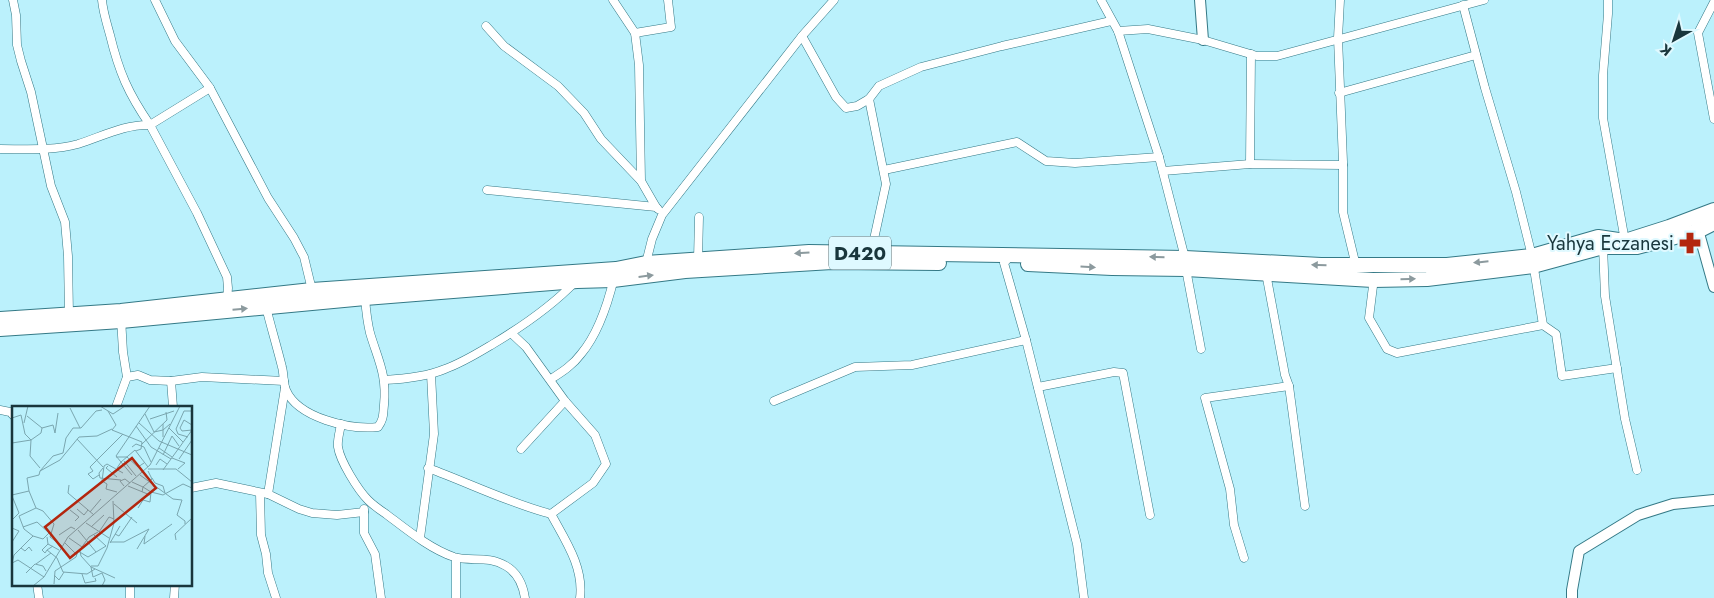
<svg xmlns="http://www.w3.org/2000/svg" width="1714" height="598" viewBox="0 0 1714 598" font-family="Jost,sans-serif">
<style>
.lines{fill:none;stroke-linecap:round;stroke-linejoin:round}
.minor-casing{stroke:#347986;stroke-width:9}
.tertiary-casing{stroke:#347986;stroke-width:12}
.trunk-casing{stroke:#347986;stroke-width:16}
.minor{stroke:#fff;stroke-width:8}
.tertiary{stroke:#fff;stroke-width:10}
.trunk{stroke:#fff;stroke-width:14}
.oneway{fill:#8c9a9e}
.labels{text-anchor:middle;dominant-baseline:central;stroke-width:4;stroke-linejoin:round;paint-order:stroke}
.shield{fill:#dff9ff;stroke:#547076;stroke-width:1}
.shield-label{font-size:19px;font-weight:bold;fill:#19363c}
.poi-label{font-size:20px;fill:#19363c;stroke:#dff9ff;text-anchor:end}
.inset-road{fill:none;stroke:#7aa6af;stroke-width:1}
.view{fill:#b3260e;fill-opacity:0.15;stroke:#b3260e;stroke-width:2.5}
.inset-edge{fill:none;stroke:#19363c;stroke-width:2.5}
</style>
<rect width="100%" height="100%" fill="#bbf1fc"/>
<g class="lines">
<g class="minor-casing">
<g id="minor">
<polyline points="13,0 16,15 17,45 21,61 31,92 51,186 65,222 68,256 69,315"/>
<path d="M102,0C103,12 107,24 110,35C119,72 128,93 150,125"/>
<polyline points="155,0 175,41 210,88 268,198 294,238 304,257 312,290"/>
<polyline points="613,0 635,33 639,65 641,181 656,207"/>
<polyline points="1101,0 1118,31 1159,157 1185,258"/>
<polyline points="1340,0 1338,38 1343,162 1343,212 1356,266"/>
<polyline points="1608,0 1608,14 1603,75 1603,118 1625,241"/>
<polyline points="1714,2 1698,33 1714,119"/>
<polyline points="1463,5 1485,88 1516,192 1532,256 1543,325 1556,334 1562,376 1617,368"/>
<polyline points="486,26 504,46 558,86 584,113 601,139 641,181"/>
<polyline points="1118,31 1148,29 1203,40 1257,56 1277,56 1484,0"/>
<polyline points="635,33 671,27 668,0"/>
<polyline points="802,36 836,97 846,108 857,106 869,99 879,86 921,67 1002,46 1111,21"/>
<polyline points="210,88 150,125 197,213 227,277 228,288 227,300"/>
<polyline points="1339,93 1476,55"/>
<polyline points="869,99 886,184 871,253"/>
<path d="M0,149C26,149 53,151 78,144C101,137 125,124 150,125"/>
<polyline points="1250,164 1251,54"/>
<polyline points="884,170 1017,142 1046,161 1075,163 1159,157"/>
<polyline points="1163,171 1250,164 1343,165"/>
<polyline points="487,190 656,207 658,209"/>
<polyline points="1603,246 1605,296 1625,419 1637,470"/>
<polyline points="1011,255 1004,263 1026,340 1077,544 1084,598"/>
<polyline points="698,260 699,217"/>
<polyline points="646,263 652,239 662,215 802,36 834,0"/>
<polyline points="1186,269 1201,349"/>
<polyline points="1266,273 1285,375 1289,386 1305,506"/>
<polyline points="1374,278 1369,318 1387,349 1397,353 1543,325"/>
<path d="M266,307C271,327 277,347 282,367C284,374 283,383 286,390C298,418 350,430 378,427C384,419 383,414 384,405C387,374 378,360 370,333C367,321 366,310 365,298"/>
<polyline points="511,333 526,347 565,401 595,435 606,464 593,483 551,514"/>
<polyline points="127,377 138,375 150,380 171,381 202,377 284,381"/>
<path d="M551,379C562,372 573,365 581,354C597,335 608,303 614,278"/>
<path d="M384,380C405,379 426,377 445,369C462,363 478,353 493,344C523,326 552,306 576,281"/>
<polyline points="171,381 173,407"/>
<polyline points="1038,387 1114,372 1123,373 1150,515"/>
<polyline points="774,401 855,367 912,365 1026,340"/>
<polyline points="116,407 127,377 123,352 121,318"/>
<polyline points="0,410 10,412 14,416"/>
<path d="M341,424C340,431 337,440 338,447C340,461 358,490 368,500C373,505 380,510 386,514C406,529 430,549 454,557C471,562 488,555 506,566C518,573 523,585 525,598"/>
<polyline points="521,449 565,401"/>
<path d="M428,468C469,483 509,503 551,514C565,540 584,567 580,598"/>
<polyline points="191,488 216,483 268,494 299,509 312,513 337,515 364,512"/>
<polyline points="260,493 261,535 266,554 268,573 276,598"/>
<polyline points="268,494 285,388"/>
<polyline points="364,509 364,533 375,554 381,598"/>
<polyline points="420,538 434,434 431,374"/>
<polyline points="456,558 456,598"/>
<polyline points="1244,558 1234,525 1230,489 1205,398 1289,386"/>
<polyline points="37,584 39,598"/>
<polyline points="130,584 130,598"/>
<polyline points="174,598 175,584"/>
</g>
</g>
<g class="tertiary-casing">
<g id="tertiary">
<polyline points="1200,0 1203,40"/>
<polyline points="1697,226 1714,287"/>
<polyline points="1572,598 1572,590 1579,551 1638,515 1673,504 1714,500"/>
</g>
</g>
<g class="trunk-casing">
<g id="trunk">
<polyline points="1028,264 1112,268 1186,269 1373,280 1427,279 1533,266 1603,247 1637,247 1698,231 1714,223"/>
<polyline points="0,319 121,311 312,290 616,269 646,263 809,252 1185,258 1321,265 1447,265 1532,256 1598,237 1625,241 1669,227 1714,210"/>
<polyline points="0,329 121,321 365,298 577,281 613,280 685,271 832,262 939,263"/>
</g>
</g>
<use href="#minor" class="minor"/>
<use href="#tertiary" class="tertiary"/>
<use href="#trunk" class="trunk"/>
</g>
<defs><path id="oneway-solid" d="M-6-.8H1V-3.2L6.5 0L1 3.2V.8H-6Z" transform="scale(1.25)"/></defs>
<g class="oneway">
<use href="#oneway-solid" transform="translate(802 253) rotate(176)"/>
<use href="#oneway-solid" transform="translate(1157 257) rotate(-179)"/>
<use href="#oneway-solid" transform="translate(1481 262) rotate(174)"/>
<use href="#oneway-solid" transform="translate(1319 265) rotate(-178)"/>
<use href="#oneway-solid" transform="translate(1088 267) rotate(3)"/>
<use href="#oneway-solid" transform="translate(646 276) rotate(-7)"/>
<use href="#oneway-solid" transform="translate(1408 279) rotate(-1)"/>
<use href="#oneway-solid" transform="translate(240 309) rotate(-5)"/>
</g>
<defs>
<g id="pharmacy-bare" transform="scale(1.725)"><path d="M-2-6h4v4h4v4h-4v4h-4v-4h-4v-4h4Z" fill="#b3260e" stroke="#dff9ff" stroke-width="2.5" paint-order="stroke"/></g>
</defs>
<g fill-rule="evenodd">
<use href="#pharmacy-bare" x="1690" y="243"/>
</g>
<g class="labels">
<rect class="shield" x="829" y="236.5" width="62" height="33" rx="4"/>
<g class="shield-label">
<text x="860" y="253">D420</text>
</g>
<g class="poi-label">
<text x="1674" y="243">Yahya Eczanesi</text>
</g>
</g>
<g transform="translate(12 406)">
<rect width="180" height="180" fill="#bbf1fc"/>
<path class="inset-road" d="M88,0L101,8L113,0M58,2L68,22M96,5L104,19L100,24L130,36L129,43L124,45M133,8L142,26L151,24V18M15,10L30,22M0,12L9,9L13,28L19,34L18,50L28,62M138,13L162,5M12,17L16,0M127,17L147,35L180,49M124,20L139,41L159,53M157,22L171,36M180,24L170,25L168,22L172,14L180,19M151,31V24L158,18M176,31L166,28L164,23L172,5H180M65,33L91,61M0,37L19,34L29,27L30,22L41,19L43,27L46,7M130,38L155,14L154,6M120,41L124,38L132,41L139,56M147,42L160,51M151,49L160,30L167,40M104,51H115L126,61L132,57M160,52L173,57L166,63M167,53L180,34M112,55L124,70M144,59L148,53L155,58M96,60L94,62L105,71M136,61L123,44L109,56L104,50L138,0M91,62L87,67L88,72L109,74M105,62L109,56L120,69M136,63H164L180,76M151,64L180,24M28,65L41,50L51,47L54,32L61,22H69L84,5L90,4M136,65L140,73L131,81L139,86L151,89L171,78L180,82M87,69L81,73L76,68L81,65L78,61L111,28M128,69L161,93L170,94L165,109L173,115V118M140,72L143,77L151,80L153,87M120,76L131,81L130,86M57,79L56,87L82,109M112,80L108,75L113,73L118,77M116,80L138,89M17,85L15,72L27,69L28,65L48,54L67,31L85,30L100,23M105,86L94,83L95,78L90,75L92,60L95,58L111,67M0,89L17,85L24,102L31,105L42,118L38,131L50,140M0,90L7,107L0,114M102,98L125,117M126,102L131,94L138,96L139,86M65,103L72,109L76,104M58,104L67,111L63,115M78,106L89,93M74,117L97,132M11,121L25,116L37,127L31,133L21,130L2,149L0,157L6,154L32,171M79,121L92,109M0,122L7,125L0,136M66,124L84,146M87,126L97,111L102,113M103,128L107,130L120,111M47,129L59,121L63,123M82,129L94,140M21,130L12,123L7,110L24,102M133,130L132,138L160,118M35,131L36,138L47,144M57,132L70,141M164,134L163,128L180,112M98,136H112L137,123M53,137L65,149M98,137L108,120M41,140L35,144L45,152L51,166L75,168L83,163M9,142L13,145L17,141L20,145M125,143L137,123M35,144L33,147L30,144L36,138M67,145L77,131L86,126M68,145L69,150L79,161M24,158L39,147M79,160H86L95,142L102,117L101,95M14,167L23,158L31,160L34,165M70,168L73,177L84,175L83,172M42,169L47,174L52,166M42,178L43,165L64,151L66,145L76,151L94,140M21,180L32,171L56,131L138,59L168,0M90,180L93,174L90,167L81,171L79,161L103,172"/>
<path class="view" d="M120,52L144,82L58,152L33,121Z"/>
<rect width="180" height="180" class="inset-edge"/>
</g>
<g transform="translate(1674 40) rotate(219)" stroke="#dff9ff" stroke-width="4" paint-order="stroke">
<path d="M0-4L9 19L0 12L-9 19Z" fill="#19363c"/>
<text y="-8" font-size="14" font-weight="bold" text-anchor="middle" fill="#19363c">K</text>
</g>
</svg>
